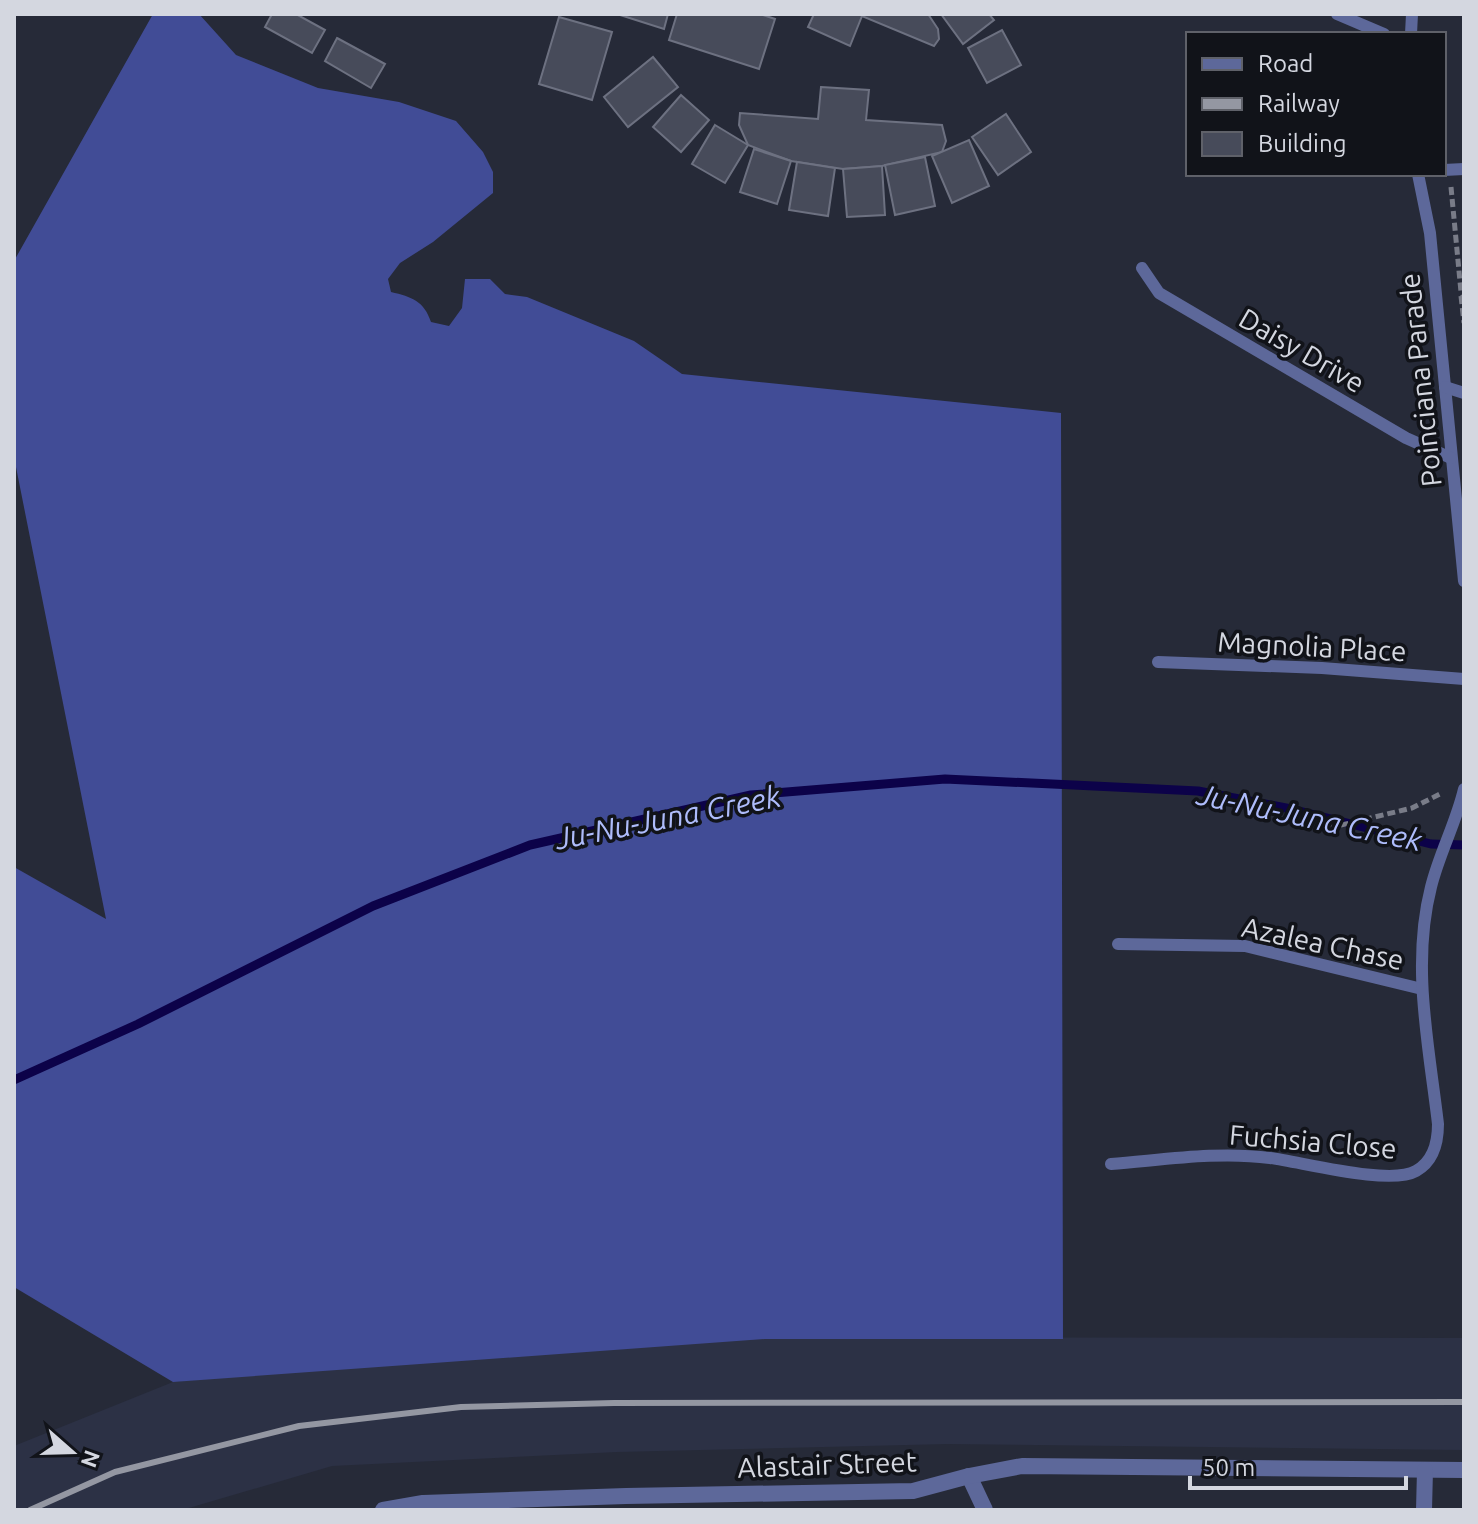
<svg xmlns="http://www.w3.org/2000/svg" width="1478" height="1524" viewBox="0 0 1478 1524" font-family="Ubuntu,sans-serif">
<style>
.built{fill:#2c3145}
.forest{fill:#414c96}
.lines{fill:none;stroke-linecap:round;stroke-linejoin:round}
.stream{stroke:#0c0249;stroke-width:9}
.building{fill:#474b5a;stroke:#6d7181;stroke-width:2}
.path{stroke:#797c88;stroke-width:5;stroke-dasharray:8 4;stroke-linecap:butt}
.lane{stroke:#5d689a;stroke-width:12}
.street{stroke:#5d689a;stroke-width:16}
.rail{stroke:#9497a2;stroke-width:6}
.labels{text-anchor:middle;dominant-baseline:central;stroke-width:7;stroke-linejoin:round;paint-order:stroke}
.street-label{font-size:28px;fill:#d4d7e0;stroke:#111319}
.water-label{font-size:30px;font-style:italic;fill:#aebcfb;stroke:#111319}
</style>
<rect width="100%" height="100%" fill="#262a38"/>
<polygon class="built" points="656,1337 1464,1338 1464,1450 947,1444 617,1452 332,1466 182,1510 14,1510 14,1446 173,1382"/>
<path class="forest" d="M153,14H199L236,55L318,88L399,102L456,121L483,152L493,172V193L433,242L400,263L388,279L391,292C412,297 424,301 431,322L449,326L462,308L465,279H490L505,294L527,297L634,341L682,374L1061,413L1063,1339H765L173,1382L14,1287V867L106,919L14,457V261Z"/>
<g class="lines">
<polyline class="stream" points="14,1080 138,1024 373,906 530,845 751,795 945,779 1198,791 1291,809 1431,844 1464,845"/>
</g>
<g class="building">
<polygon points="272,14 296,14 325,30 312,53 265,27"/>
<polygon points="617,14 668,14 664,29"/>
<polygon points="677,14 760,14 775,19 759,69 669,40"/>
<polygon points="814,14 928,14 938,29 939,39 934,46 862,16 850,46 808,27"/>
<polygon points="941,14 989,14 994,20 963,44"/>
<polygon points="559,17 612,32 592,100 539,84"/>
<polygon points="1002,30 1021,65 987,83 968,48"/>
<polygon points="337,38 385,64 371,88 325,61"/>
<polygon points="653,57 678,87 628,127 604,97"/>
<polygon points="821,87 869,90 866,120 942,125 946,141 942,152 882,166 843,169 791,161 748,145 739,125 740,113 818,119"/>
<polygon points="681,95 709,120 681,152 653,127"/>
<polygon points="1006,114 1031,152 998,175 972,137"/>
<polygon points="715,125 748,145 725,183 692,164"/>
<polygon points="969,140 989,186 952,203 932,156"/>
<polygon points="754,149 791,161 777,204 740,192"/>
<polygon points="925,157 935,206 895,215 885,165"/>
<polygon points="797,162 835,168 828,216 789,210"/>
<polygon points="882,166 885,215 847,217 843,169"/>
</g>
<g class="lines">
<g class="path">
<polyline points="1451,187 1461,292 1464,297"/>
<polyline points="1461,296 1464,323"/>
<polyline points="1329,828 1412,808 1442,793"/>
</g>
<g class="lane">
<polyline points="1337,14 1384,34"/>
<polyline points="1411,34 1412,14"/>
<polyline points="1444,170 1464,169"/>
<polyline points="1418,174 1430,233 1464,581"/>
<polyline points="1142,268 1159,293 1406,438 1451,458"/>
<polyline points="1445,387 1464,393"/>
<polyline points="1158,662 1322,668 1464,679"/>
<polyline points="1118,944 1245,946 1422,989"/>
<path d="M1111,1164C1163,1160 1218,1151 1270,1158C1302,1162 1390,1186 1416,1171C1434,1161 1438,1142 1438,1124C1429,1046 1411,965 1431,887C1439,854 1456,823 1464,789"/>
</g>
<g class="street">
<polyline points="969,1476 985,1510"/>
<polyline points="383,1510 423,1503 626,1496 913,1491 969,1476 1022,1466 1464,1470"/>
<polyline points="1424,1510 1425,1470"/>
</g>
<polyline class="rail" points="30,1510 115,1472 299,1426 461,1407 614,1403 1464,1402"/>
</g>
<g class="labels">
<g class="street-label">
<text transform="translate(1302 350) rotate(30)">Daisy Drive</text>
<text transform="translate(1420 380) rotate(-96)">Poinciana Parade</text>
<text transform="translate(1312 646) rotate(3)">Magnolia Place</text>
<text transform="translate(1323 943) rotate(12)">Azalea Chase</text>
<text transform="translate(1313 1141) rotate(5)">Fuchsia Close</text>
<text transform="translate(827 1464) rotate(-2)">Alastair Street</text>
</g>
<g class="water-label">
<text transform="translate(668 817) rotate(-11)">Ju-Nu-Juna Creek</text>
<text transform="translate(1310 817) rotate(12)">Ju-Nu-Juna Creek</text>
</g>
</g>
<rect width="1478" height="1524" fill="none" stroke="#d4d7e0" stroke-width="32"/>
<rect x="1186" y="32" width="260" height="144" fill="#111319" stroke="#5f6169" stroke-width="2"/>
<rect x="1202" y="58" width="40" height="12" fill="#5d689a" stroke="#5f6169" stroke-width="2"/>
<text x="1258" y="72" font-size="24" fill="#d4d7e0">Road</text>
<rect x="1202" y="98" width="40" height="12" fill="#9497a2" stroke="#5f6169" stroke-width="2"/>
<text x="1258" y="112" font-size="24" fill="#d4d7e0">Railway</text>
<rect x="1202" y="132" width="40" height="24" fill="#474b5a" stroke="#5f6169" stroke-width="2"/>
<text x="1258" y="152" font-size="24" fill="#d4d7e0">Building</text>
<g transform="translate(72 1452) rotate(110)" stroke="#111319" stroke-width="6" paint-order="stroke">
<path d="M0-6L14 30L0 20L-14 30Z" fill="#d4d7e0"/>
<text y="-12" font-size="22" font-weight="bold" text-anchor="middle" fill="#d4d7e0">N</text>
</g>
<path d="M1190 1476v12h216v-12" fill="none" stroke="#d4d7e0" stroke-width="4"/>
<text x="1202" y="1476" font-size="24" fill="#d4d7e0" stroke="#111319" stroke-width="6" paint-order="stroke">50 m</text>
</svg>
